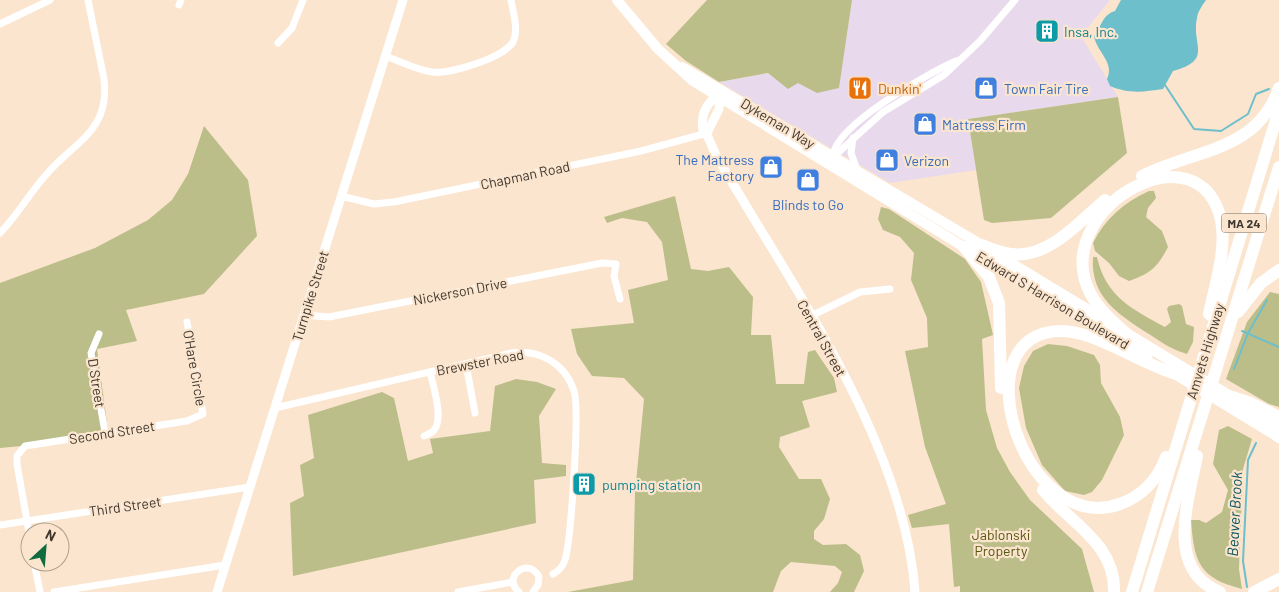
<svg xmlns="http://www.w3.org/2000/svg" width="1279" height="592" viewBox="0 0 1279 592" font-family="Barlow,sans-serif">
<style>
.commercial{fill:#e8daec}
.green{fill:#bbbe89}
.water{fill:#6dbfcb}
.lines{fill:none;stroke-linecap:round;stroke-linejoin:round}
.stream{stroke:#6dbfcb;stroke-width:2}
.minor{stroke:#fff;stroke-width:7}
.tertiary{stroke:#fff;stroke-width:9}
.secondary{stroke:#fff;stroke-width:10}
.primary{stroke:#fff;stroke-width:11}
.motorway{stroke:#fff;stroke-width:12}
.labels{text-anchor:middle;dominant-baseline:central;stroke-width:4.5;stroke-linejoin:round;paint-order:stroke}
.shield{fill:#fbe5ce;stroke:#786c5f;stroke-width:1}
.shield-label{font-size:12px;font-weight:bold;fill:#40382f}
.culture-label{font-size:14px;fill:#0d838f;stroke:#fbe5ce;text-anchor:start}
.food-label{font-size:14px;fill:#c56008;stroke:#fbe5ce;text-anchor:start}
.shop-label{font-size:14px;fill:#366cbe;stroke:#fbe5ce;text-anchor:start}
.street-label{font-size:14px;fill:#40382f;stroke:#fbe5ce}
.park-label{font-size:14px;fill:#56570e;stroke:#fbe5ce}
.water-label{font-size:15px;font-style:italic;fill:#09545d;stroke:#fbe5ce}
</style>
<rect width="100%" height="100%" fill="#fbe5ce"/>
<polygon class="commercial" points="852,0 1110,0 1081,36 1118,97 968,119 976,170 890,183 719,82 843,60"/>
<g class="green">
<polygon points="707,0 852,0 839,88 817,93 798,83 788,89 768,73 719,82 686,61 666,44"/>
<polygon points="1118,97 1127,153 1051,218 992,223 984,220 968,119"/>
<polygon points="204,126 248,180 257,236 204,294 126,310 137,341 97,349 109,438 0,448 0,283 95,248 148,220 172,200 188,174"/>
<path d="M1149,191H1154L1156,198L1148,208L1146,217L1162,231L1168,247C1157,268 1151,273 1129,281L1119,276L1109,263L1095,251L1093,243C1105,219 1124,202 1149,191Z"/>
<polygon points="675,196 691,269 708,271 729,267 753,297 751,335 771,335 776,384 804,384 808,352 815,350 834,378 837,392 802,401 810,427 780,437 779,447 799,479 821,479 830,499 824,519 814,531 814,539 823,545 846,544 860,555 864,571 854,592 830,592 838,583 842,572 835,566 791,562 781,571 773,592 568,592 633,580 635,493 644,399 624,378 592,376 577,354 571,329 634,323 628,290 668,280 662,242 647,222 622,218 607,223 604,217"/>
<polygon points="881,207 889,209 965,259 981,282 993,335 982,339 986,410 997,448 1010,472 1030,500 1082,549 1094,592 960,592 960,586 954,587 949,524 912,528 908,515 946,504 925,447 905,351 928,347 927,318 911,280 914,253 900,237 883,230 878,219"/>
<path d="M1093,257H1097C1106,297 1132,309 1165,327L1171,322L1167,309L1169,306L1179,304L1182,306L1186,324L1194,327L1193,342L1187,354C1173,350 1162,343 1149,334C1119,315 1090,297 1093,257Z"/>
<polygon points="1270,292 1279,294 1279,407 1269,404 1226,379 1247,322"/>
<polygon points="1048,344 1067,346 1094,355 1100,365 1101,383 1120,417 1124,435 1102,480 1092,492 1084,495 1065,491 1042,465 1026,428 1019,388 1024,366 1033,351"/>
<polygon points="516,379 537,382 556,389 539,416 542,463 566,465 566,476 534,480 536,523 293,576 290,503 304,496 300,465 314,458 308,415 382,392 394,398 408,461 433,453 430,439 490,431 495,386"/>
<path d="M1228,426L1252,439L1243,469L1239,569L1242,589C1199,578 1194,562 1191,520H1199L1206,523L1222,512L1228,490L1213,464L1219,430Z"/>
</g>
<path class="water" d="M1121,0H1206C1202,6 1198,11 1197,18C1191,45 1214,60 1173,71L1163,89C1143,92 1129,94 1110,86L1107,79C1115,62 1097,53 1094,36C1102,26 1102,15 1115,11Z"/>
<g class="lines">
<g class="stream">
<polyline points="1165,85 1194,129 1221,131 1248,114 1256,94 1269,89"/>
<polyline points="1242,331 1279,347"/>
<polyline points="1234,369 1248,333 1267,300"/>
<polyline points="1247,587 1243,561 1248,460 1256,443"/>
</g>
<g class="minor">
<polyline points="179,5 181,0"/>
<polyline points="0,24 50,0"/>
<polyline points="278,43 292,28 303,0"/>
<path d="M385,56C400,61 416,70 432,72C449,75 505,57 513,42C519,30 513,12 511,0"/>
<polyline points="853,138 851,153 857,170"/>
<path d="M833,156C835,125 929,73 956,61"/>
<polyline points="830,160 883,112 944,75 980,41 1015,0"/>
<polyline points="341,196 374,204 394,202 641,151 707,133"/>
<path d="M0,233C17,216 29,194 45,176C74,141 110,133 104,79L88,0"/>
<polyline points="304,315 329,317 602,263 616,264 614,276 620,299"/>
<polyline points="811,316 860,292 890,289"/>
<polyline points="99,334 91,353 105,432"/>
<polyline points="466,364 475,413"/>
<path d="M275,408L511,353C539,349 565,363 574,391C580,410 571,539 565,560C563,566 559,571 553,574"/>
<path d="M424,436C427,435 432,433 434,430C444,419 433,385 430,372"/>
<polyline points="0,525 250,487"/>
<polyline points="30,538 17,464 17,456 25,446 187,421 203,414 187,322"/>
<polyline points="34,562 40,592"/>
<polyline points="54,592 225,565"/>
<polyline points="458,592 513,582"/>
<path d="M519,592C501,577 529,556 539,577L538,585L533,592"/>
</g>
<g class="tertiary">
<path d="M719,99L711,101C704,109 701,119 703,130C709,136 711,145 715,153C725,172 737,190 748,209C815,319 906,461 915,592"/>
<polyline points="707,133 719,109 721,95"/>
<polyline points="217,592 403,0"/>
</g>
<g class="secondary">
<polyline points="617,0 658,49 693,81 964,247"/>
<polyline points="682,67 982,245"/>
</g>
<g class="primary">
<polyline points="966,247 1147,357"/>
<polyline points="992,252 1279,426"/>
<polyline points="1169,370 1279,437"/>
</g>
<g class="motorway">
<path d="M1142,176C1195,149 1257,152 1279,88"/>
<path d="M982,245C991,249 1001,253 1011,254C1048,259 1079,222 1105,200"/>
<polyline points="964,247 989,277 999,303 1001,388"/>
<polyline points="1238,312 1261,283 1279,270"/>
<path d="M1128,335C1112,321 1095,307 1087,286C1056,206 1199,125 1221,220C1227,249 1215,285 1209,314"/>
<polyline points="1229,396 1251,403 1279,417"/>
<polyline points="1278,436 1279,437"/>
<path d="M1197,456C1189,499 1164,570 1220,592"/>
<path d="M1166,457C1158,479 1142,496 1120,504C1024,538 958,333 1060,331C1095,330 1141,364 1176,374"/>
<path d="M1043,490C1070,523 1116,544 1114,592"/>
<polyline points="1132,592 1279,110"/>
<polyline points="1147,592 1279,167"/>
<polyline points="1254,592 1279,579"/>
</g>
</g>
<defs>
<g id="building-square" transform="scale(1.25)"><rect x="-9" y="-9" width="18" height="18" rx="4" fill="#0f9aa8" stroke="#fbe5ce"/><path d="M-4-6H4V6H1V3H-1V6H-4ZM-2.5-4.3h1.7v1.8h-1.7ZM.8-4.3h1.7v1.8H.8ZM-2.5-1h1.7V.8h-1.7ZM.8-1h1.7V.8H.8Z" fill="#fff"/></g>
<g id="restaurant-square" transform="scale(1.25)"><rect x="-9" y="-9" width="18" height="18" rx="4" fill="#e8710a" stroke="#fbe5ce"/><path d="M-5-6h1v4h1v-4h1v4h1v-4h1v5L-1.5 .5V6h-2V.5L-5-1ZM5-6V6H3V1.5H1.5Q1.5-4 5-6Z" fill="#fff"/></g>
<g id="shop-square" transform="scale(1.25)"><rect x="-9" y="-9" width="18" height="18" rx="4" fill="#3f7fe0" stroke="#fbe5ce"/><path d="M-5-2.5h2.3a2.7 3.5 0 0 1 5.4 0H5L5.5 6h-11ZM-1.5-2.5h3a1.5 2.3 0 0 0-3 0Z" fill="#fff"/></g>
</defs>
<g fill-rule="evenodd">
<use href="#building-square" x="1047" y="31"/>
<use href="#restaurant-square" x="860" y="88"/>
<use href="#shop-square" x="986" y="88"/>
<use href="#shop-square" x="925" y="124"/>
<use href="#shop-square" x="887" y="160"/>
<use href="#shop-square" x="771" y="167"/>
<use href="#shop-square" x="808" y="180"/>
<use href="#building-square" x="584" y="484"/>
</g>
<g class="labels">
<rect class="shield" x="1221.5" y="213.5" width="45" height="19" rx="4"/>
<g class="shield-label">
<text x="1244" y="223">MA 24</text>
</g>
<g class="culture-label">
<text x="1064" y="31">Insa, Inc.</text>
<text x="602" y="484">pumping station</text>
</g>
<g class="food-label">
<text x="878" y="88">Dunkin'</text>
</g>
<g class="shop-label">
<text x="1004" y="88">Town Fair Tire</text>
<text x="942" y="124">Mattress Firm</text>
<text x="754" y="159" text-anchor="end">The Mattress<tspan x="754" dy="16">Factory</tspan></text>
<text x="904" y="160">Verizon</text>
<text x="808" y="204" text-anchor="middle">Blinds to Go</text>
</g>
<g class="street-label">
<text transform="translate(778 123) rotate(31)">Dykeman Way</text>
<text transform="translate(525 175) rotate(-12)">Chapman Road</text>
<text transform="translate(460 291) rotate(-11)">Nickerson Drive</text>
<text transform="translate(310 296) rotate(-73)">Turnpike Street</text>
<text transform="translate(1053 300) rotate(31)">Edward S Harrison Boulevard</text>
<text transform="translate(822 338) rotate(61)">Central Street</text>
<text transform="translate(1205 351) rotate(-73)">Amvets Highway</text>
<text transform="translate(480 362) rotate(-11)">Brewster Road</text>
<text transform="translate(195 368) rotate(80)">O'Hare Circle</text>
<text transform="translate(97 383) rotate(81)">D Street</text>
<text transform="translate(112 432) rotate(-9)">Second Street</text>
<text transform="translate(125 506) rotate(-8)">Third Street</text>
</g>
<g class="park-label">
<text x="1001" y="534">Jablonski<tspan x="1001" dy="16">Property</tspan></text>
</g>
<g class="water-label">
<text transform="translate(1234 514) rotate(-87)">Beaver Brook</text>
</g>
</g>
<g transform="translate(45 547) rotate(26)"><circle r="24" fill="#fbe5ce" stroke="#b0a08e"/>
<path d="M0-4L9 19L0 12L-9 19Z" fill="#106b3e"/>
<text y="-8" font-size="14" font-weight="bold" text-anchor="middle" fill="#40382f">N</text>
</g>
</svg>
